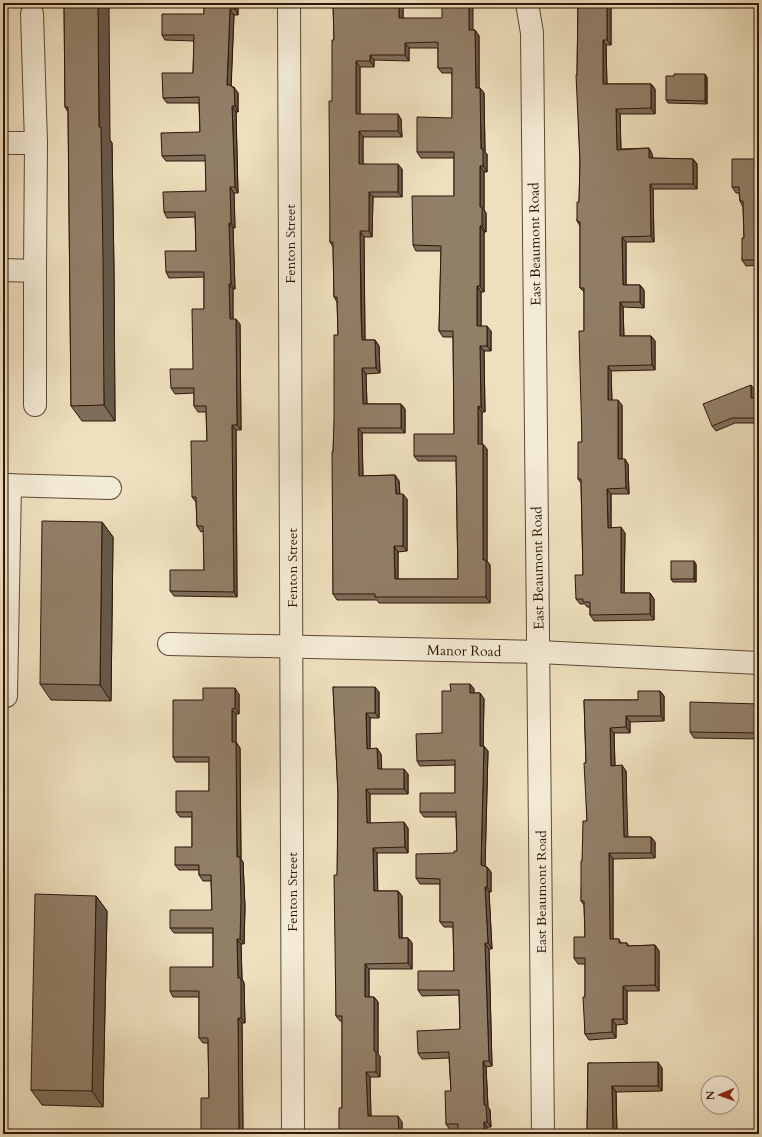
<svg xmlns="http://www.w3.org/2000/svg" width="762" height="1137" viewBox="0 0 762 1137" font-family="Cardo,serif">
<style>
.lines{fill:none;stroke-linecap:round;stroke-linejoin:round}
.minor-casing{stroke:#5e4837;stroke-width:24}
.minor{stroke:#f4ebd5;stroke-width:22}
.wall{fill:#7e6d59;stroke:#2e150a;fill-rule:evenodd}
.shaded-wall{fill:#665949;stroke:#2e150a}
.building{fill:#927f68;stroke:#2e150a;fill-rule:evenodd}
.labels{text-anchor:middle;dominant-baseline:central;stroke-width:3;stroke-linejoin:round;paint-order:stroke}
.street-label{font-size:14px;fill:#2e150a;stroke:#f4ebd5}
</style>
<rect width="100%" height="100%" fill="#eee0be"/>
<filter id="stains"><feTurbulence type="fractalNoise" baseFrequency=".005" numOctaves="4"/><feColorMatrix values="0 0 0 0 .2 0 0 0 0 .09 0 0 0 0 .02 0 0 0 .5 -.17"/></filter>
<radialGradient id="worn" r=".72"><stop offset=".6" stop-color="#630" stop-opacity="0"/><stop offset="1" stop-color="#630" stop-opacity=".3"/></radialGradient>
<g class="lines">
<g class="minor-casing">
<g id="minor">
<polyline points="289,3 293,1134"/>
<polyline points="527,3 532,33 543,1134"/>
<polyline points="3,143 36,143"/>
<polyline points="3,270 35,271 36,143 32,14"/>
<polyline points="35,271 35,405"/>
<polyline points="3,485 110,488"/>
<polyline points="169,644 539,652 759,663"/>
<polyline points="6,696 10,485"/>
</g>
</g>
<use href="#minor" class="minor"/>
</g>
<g class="wall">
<polygon points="64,3 110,140 112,143 114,272 115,421 82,421 71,406 68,112 65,107"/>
<polygon points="204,3 238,3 238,15 234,15 231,85 238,93 238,112 236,112 238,193 234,193 235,228 233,228 235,289 233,289 233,319 240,324 241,430 236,430 237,597 174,596 170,591 204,570 204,531 201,532 197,526 196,502 192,497 207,441 206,412 198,412 194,406 194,393 175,394 171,388 193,369 204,309 204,277 169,278 166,272 196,251 195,217 167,218 164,212 206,191 206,161 166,161 162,156 200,132 199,103 167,103 163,98 193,73 194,41 165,40 162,35 204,14"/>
<path d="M333,3H403V18L475,30L479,36V88H480L484,93L485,152L487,154V172H484V210L486,213V232H484V292H481V326L491,331V351H484L485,412H482V444L487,449V561L490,565V603H379L377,600H337L333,594V452L338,335L337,302L334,297L333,247L330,242L334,40ZM409,48H438V68L442,73H452V118L417,152L421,158H454V196L413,245L416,251H441L439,331L443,337H453L454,434L414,456L418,461H456L458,579H398V552L407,551V499L400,494L399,481L395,475L363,476L362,433H405V409L401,404H367L366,374L380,373L379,346L375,340H365L364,237H372L373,197H402V169L363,164V137H402L401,119L360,114V67H374V60L409,61Z"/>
<polygon points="578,3 611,3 611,45 606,45 607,84 651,84 655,89 655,114 620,114 621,149 649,148 652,154 653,158 693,159 697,164 697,189 653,189 654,242 626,242 626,285 640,285 644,290 644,308 623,307 624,336 651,336 655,341 655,370 611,371 612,400 622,405 622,459 628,464 629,494 611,494 611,528 625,533 624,593 650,593 654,599 654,620 594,621 590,615 590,607 587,607 585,604 580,604 576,599 583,575 581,483 578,479 582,442 584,331 584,292 580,288 580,226 577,221 579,202 580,162 577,75"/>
<polygon points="707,77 707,104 668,103 666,100"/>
<polygon points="759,159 759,265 746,266 742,260 744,238 743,207 740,201 739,193 736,193 732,187"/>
<polygon points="755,390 754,398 759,398 759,428 758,427 758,423 735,423 716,431 712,426"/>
<polygon points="102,522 113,537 111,701 51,700 40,684"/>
<polygon points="696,564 696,582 673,582 671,579"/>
<polygon points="470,684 474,689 474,693 480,693 484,699 483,746 488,751 485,866 487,867 491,872 491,892 489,892 492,949 489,949 492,1066 486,1067 488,1107 490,1110 491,1127 450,1130 446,1124 451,1091 449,1058 422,1059 418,1053 460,1029 459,995 422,996 418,990 454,971 453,927 444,927 440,922 440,884 420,884 416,878 454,853 457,851 456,817 424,817 420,812 455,793 455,765 420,766 417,761 442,733 451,691"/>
<polygon points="333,687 379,692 379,718 370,718 370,749 381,754 381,769 408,774 408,794 370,794 370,823 408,828 408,853 377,853 377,891 398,891 402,896 402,938 408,938 412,943 412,969 369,969 369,997 374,997 378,1002 378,1054 380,1056 380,1077 370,1077 371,1116 402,1122 402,1134 342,1108 342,1021 340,1021 336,1016 338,794"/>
<polygon points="660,691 664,696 664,721 630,722 630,733 614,733 615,765 626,771 627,837 651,837 655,842 655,858 613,859 613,939 619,939 621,943 627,943 629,946 655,945 659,951 659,991 627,991 627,1024 616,1025 616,1038 589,1040 585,1034 585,964 578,964 574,958 585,937 584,905 581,901 582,861 587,821 586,763 584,700 638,700"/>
<polygon points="239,694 239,714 236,714 236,742 240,748 241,859 243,862 245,907 244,944 241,944 242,979 244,983 245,1023 242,1023 243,1134 201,1134 209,1098 208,1043 203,1043 199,1038 199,997 173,997 170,991 213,967 213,933 174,933 170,928 212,910 211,881 203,881 199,875 199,870 179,870 175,865 192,847 192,817 180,817 176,812 209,791 209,762 176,762 173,757 203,700"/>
<polygon points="759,704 759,739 694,738 690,732"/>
<polygon points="96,896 107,911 103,1107 42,1105 31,1090"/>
<polygon points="588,1063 662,1068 662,1091 616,1092 617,1134 587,1134"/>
</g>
<g class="shaded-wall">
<polygon points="98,3 109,3 110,140 112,143 114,272 115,421 104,405 99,127"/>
<polygon points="235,3 238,3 238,15 235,9"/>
<polygon points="399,3 403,3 403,24 399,18"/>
<polygon points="469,3 473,3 473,36 469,30"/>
<polygon points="607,3 611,3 611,45 607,40"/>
<polygon points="230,9 234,15 231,90 227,85"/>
<polygon points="475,30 479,36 479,93 476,88"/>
<polygon points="603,40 606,45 607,89 603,84"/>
<polygon points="405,43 409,48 409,61 405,55"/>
<polygon points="370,55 374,60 374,67 370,61"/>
<polygon points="356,61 360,67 360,120 356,114"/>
<polygon points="705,74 707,77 707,104 705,101"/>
<polygon points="651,84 655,89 655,114 651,108"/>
<polygon points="231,85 234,89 234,87 238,93 238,112 235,106"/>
<polygon points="480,88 484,93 485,152 487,154 487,172 483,166 481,149"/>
<polygon points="232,106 236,112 238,193 235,187"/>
<polygon points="616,109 620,114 621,155 617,150"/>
<polygon points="398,114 401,119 402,137 398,131"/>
<polygon points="359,131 363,137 363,170 359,164"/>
<polygon points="649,148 652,154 653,164 649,158"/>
<polygon points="693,159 697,164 697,189 693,184"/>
<polygon points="398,164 402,169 402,197 398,192"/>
<polygon points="480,166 484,172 484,210 486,213 486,232 482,226 480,207"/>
<polygon points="650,184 653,189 654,242 651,236"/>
<polygon points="230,187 234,193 235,228 231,223"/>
<polygon points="369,192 373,197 372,237 369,231"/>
<polygon points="229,223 233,228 235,289 231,284"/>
<polygon points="480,226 484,232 484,292 480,286"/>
<polygon points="360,231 364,237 365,346 362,340"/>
<polygon points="622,237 626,242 626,290 623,285"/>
<polygon points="229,284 233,289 233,324 230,319"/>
<polygon points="640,285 644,290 644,308 640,302"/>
<polygon points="477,286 481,292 481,331 477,326"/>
<polygon points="620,302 623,307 624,342 620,336"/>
<polygon points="236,319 240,324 241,430 237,425"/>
<polygon points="487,326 491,331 491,351 487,346"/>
<polygon points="651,336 655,341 655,370 652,365"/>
<polygon points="375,340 379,346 380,373 376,368"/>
<polygon points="480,346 484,351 485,412 481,407"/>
<polygon points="608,366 611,371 612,405 608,400"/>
<polygon points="362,368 366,374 367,409 363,404"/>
<polygon points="751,385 755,390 754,403 751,398"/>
<polygon points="618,400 622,405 622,464 618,459"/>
<polygon points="401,404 405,409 405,433 401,428"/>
<polygon points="478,406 482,412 482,449 478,444"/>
<polygon points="232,425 236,430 237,597 234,592"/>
<polygon points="358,428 362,433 363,481 359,476"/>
<polygon points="483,444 487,449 487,561 490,565 490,603 486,597 483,560"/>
<polygon points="625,459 628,464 629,494 626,488"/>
<polygon points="395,475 399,481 400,500 396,494"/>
<polygon points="607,489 611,494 611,533 608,528"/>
<polygon points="403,494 407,499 407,551 403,546"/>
<polygon points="102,522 113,537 111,701 100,685"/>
<polygon points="621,527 625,533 624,599 621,593"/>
<polygon points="394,546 398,552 398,584 395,579"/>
<polygon points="694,561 696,564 696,582 694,579"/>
<polygon points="650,593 654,599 654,620 650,614"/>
<polygon points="470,684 474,689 473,699 470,693"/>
<polygon points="375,687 379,692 379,718 375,713"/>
<polygon points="235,688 239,694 239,714 235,708"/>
<polygon points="660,691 664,696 664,721 661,716"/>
<polygon points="480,693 484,699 483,751 480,746"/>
<polygon points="232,709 236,714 236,748 232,742"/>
<polygon points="366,713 370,718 370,754 367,749"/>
<polygon points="626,716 630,722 630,733 626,727"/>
<polygon points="610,728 614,733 615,771 611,766"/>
<polygon points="236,742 240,748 241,859 243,862 245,907 244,944 240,939 237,857"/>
<polygon points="484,746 488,751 485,870 481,865"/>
<polygon points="377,748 381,754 382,775 378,769"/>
<polygon points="622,765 626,771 628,842 624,837"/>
<polygon points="404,769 408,774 408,794 404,789"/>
<polygon points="366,789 370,794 370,828 367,823"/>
<polygon points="404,822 408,828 408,853 405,847"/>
<polygon points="651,837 655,842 655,858 651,853"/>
<polygon points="373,848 377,853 378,896 374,891"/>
<polygon points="609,853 613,859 613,944 610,939"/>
<polygon points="487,867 491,872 491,892 487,887"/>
<polygon points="485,887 489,892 492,949 488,943"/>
<polygon points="398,891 402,896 402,944 399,938"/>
<polygon points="96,896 107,911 103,1107 92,1091"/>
<polygon points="408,938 412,943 412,969 408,963"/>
<polygon points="237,939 241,944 242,979 244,983 245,1023 241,1018 238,978"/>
<polygon points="485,943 489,949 492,1066 489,1061"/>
<polygon points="655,945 659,951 659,991 655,985"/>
<polygon points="365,964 369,969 369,1002 365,997"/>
<polygon points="623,986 627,991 627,1024 623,1019"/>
<polygon points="374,997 378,1002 378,1054 380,1056 380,1077 376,1072 374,1051"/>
<polygon points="238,1018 242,1023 243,1134 239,1134"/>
<polygon points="612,1019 616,1025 616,1038 612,1032"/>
<polygon points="483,1061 486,1067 488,1107 490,1110 491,1127 487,1122 484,1105"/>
<polygon points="658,1062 662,1068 662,1091 658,1086"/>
<polygon points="366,1072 370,1077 371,1121 368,1116"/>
<polygon points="612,1086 616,1092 617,1134 613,1134"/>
<polygon points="398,1116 402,1122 402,1134 399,1134"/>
<polygon points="484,1122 487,1127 487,1134 484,1134"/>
</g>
<g class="building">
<polygon points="64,3 98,3 99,127 101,127 103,257 104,405 71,406 68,107 65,107"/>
<polygon points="204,3 235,3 235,9 230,9 227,85 231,85 232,87 234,87 235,106 232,106 235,187 230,187 231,223 229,223 231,284 229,284 230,319 236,319 237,425 232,425 234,592 170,591 170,570 204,570 203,526 197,526 196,497 192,497 191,441 207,441 206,406 194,406 194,388 171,388 170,369 193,369 192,309 204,309 204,272 166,272 165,251 196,251 195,212 164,212 163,192 206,191 205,155 162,156 161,133 200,132 199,97 163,98 162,73 193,73 194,35 162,35 162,14 204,14"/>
<path d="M333,3H399V18H442V3H469V30H475L476,88H480L481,149H483V166H480V207H482V226H480V286H477V326H487V346H480L481,407L478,406V444H483V560H486V597H375V594H333L332,452H333L334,421V335H338L337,297H334L333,242H330L329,101H332V40H334ZM438,42V68H452V118L417,117V152H454V196H412L413,245L441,246L439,331H453L454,434H414V456H456L458,579H395L394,546H403V494H396L395,475L359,476L358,428H401V404H363L362,368H376L375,340H362L361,314L360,231H369V192H398V164H359V131H398V114H356V61H370V55H405V43Z"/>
<polygon points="578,3 607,3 607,40 603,40 603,84 651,84 651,108 616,109 617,150 649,148 649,158 693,159 693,184 650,184 651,236 622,237 623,285 640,285 640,302 620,302 620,336 651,336 652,365 608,366 608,400 618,400 618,459 625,459 626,488 607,489 608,528 621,527 621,593 650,593 650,614 590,615 590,602 583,602 583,599 576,599 575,575 583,575 581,479 578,479 578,442 582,442 579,331 584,331 584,288 580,288 580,222 577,221 577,202 579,202 580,162 576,75 577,75"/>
<polygon points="674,74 705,74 705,101 666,100 666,76 674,76"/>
<polygon points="732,159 759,159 759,260 742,260 742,238 744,238 743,201 740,201 739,187 732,187"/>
<rect x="756" y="320" width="3" height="21"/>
<polygon points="751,385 751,398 759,398 759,427 758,427 758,418 732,418 712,426 703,404"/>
<polygon points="42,521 102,522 100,685 40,684"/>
<rect x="671" y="561" width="23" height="18"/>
<polygon points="450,684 470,684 470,693 480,693 480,746 484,746 481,865 487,867 487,887 485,887 488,943 485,943 489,1061 483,1061 484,1105 486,1105 487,1122 484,1122 484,1134 458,1134 458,1124 446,1124 445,1091 451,1091 449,1052 418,1053 417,1031 460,1029 459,990 418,990 418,971 454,971 453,922 440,922 440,879 416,878 416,854 454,853 454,851 457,851 456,812 420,812 420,793 455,793 455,760 417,761 416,734 442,733 442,691 451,691"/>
<polygon points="333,687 375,687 375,713 366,713 367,749 377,748 378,769 404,769 404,789 366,789 367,823 404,822 405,847 373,848 374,891 398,891 399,938 408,938 408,963 365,964 365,997 374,997 374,1051 376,1051 376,1072 366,1072 368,1116 398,1116 399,1134 339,1134 339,1108 342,1108 342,1016 336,1016 334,875 337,875 338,794"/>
<polygon points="203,688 235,688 235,708 232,709 232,742 236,742 237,857 240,857 241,902 240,939 237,939 238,978 241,978 241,1018 238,1018 239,1134 201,1134 201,1098 209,1098 208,1038 199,1038 199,991 170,991 170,967 213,967 213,928 170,928 170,910 212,910 211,875 199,875 199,865 175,865 175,847 192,847 192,812 176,812 176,791 209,791 209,757 173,757 173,700 203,700"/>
<polygon points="638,691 660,691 661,716 626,716 626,727 610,728 611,766 622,765 624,837 651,837 651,853 609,853 610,939 619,939 619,943 627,943 627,946 655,945 655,985 623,986 623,1019 612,1019 612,1032 585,1034 583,997 585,997 585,958 574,958 574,937 585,937 584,901 581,901 581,861 582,861 583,821 587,821 584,763 586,763 584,700 638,700"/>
<polygon points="690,702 759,704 759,733 690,732"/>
<polygon points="35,894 96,896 92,1091 31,1090"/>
<polygon points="658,1062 658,1086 612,1086 613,1134 587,1134 588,1063"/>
</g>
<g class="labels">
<g class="street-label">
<text transform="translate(290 244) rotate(-90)">Fenton Street</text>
<text transform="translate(535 244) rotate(-91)">East Beaumont Road</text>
<text transform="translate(292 568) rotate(-90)">Fenton Street</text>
<text transform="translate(538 568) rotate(-91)">East Beaumont Road</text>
<text transform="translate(464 651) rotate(1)">Manor Road</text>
<text transform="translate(292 892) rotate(-90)">Fenton Street</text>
<text transform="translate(541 892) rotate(-90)">East Beaumont Road</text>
</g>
</g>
<rect width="762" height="1137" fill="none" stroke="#eee0be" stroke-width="16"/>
<rect x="4" y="4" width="754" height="1129" fill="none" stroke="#2e150a" stroke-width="2"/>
<rect x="8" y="8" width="746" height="1121" fill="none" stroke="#2e150a"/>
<g transform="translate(720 1095) rotate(268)"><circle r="19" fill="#f4ebd5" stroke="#a59584"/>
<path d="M0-3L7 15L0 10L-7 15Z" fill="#8f2418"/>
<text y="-6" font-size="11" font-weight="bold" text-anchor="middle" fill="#2e150a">N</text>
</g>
<rect width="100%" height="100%" filter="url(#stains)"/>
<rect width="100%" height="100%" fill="url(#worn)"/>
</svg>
